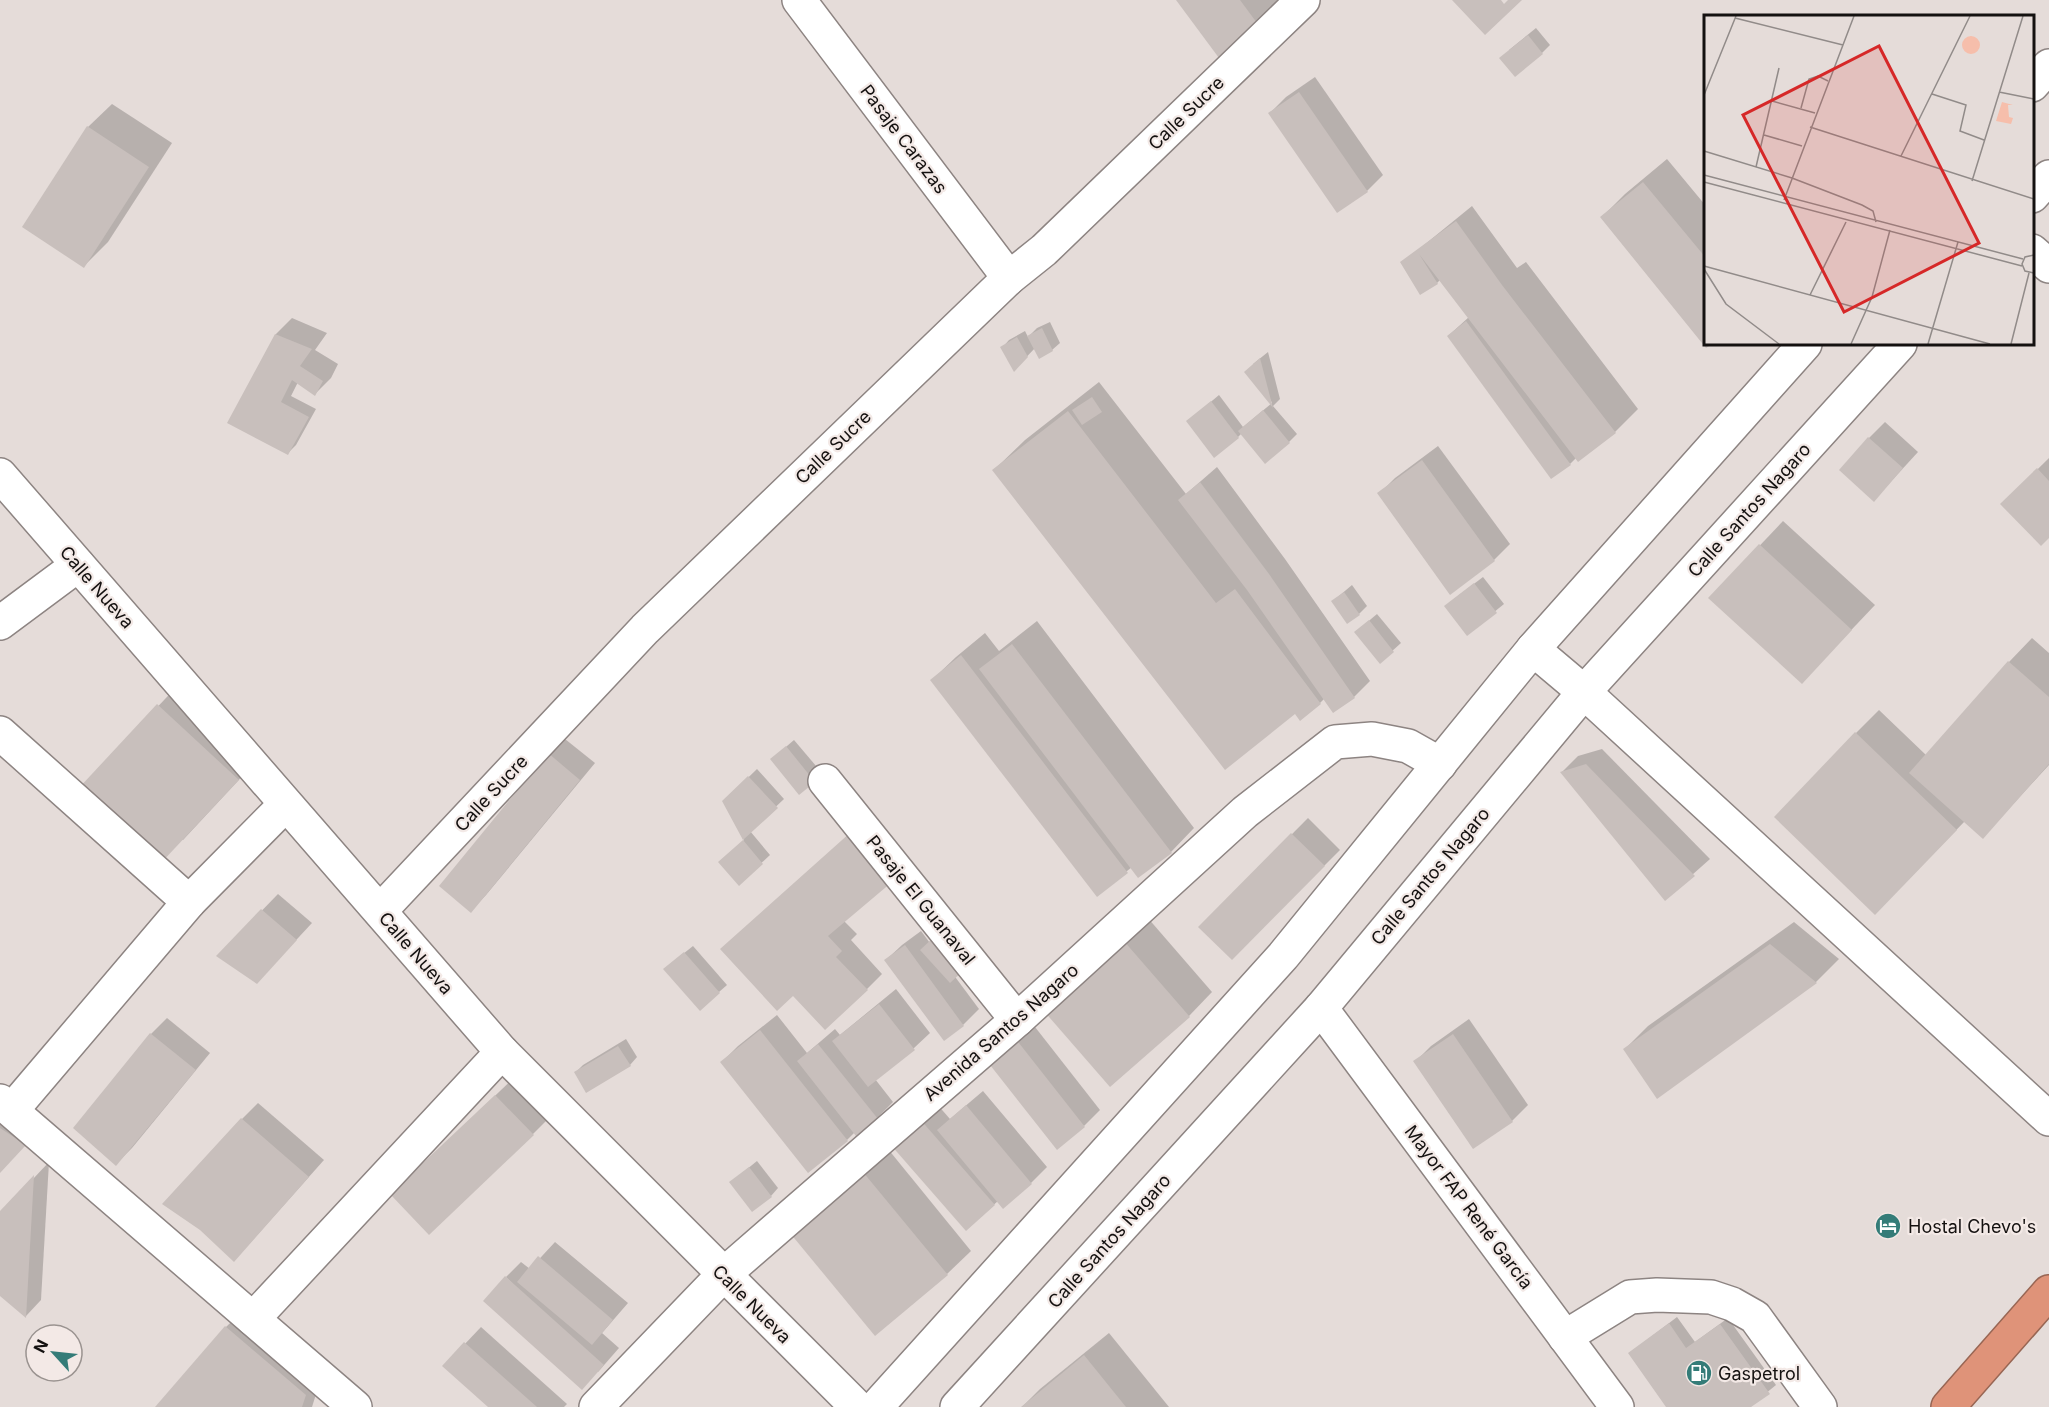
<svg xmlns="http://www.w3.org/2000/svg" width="2049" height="1407" viewBox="0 0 2049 1407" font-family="Inter,sans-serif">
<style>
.shadow{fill:#0003}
.building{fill:#c8bfbc}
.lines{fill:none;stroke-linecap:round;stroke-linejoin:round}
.minor-casing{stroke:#8d8482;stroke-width:36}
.highway-casing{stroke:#986654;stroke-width:36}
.minor{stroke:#fff;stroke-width:33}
.highway{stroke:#df9379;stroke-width:33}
.labels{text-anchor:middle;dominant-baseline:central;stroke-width:4.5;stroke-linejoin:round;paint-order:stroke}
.street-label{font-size:18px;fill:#141110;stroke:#f3e9e6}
.poi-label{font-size:18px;fill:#141110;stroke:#f3e9e6;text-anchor:start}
.inset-road{fill:none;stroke:#918b89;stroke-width:1.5}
.view{fill:#d62828;fill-opacity:0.15;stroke:#d62828;stroke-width:3}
.inset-edge{fill:none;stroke:#141110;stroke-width:3}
</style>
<rect width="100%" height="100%" fill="#e5dcd9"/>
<g class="shadow">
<polygon points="1178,0 1281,0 1259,26"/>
<polygon points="1536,28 1550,45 1542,53 1509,50"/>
<polygon points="1315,77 1383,175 1367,191 1270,113 1286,97"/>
<polygon points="112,104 172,143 108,242 84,266 88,127"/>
<polygon points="1667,159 1706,206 1706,344 1709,344 1707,346 1602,217 1625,194"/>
<polygon points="1472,206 1517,268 1526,262 1638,409 1615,432 1576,458 1570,464 1448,336 1469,317 1441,279 1437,283 1402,263"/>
<polygon points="292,318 327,333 315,350 338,364 331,378 315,394 298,382 291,396 316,409 296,445 288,453 229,422 276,334"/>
<polygon points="1050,322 1060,343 1052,350 1035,348 1014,370 1002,348 1009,340 1025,331 1028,337 1037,328"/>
<polygon points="1268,352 1280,399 1273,406 1297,434 1289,442 1242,433 1238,437 1188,421 1219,395 1243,427 1272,403 1253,364"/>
<polygon points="1099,382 1186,494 1217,467 1285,559 1370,681 1354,697 1324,699 1320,703 1295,712 994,470 1025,440"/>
<polygon points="1885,422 1918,452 1874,500 1869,438"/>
<polygon points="1438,446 1510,544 1494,560 1450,592 1379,494 1395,478"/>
<polygon points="2049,458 2049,536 2002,504"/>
<polygon points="1783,521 1875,605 1802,682 1710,598"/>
<polygon points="1483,577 1504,604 1467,634 1454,599"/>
<polygon points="1352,585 1367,606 1359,614 1333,601"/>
<polygon points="1377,614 1401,643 1380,662 1364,625"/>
<polygon points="1037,621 1194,828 1171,852 1132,867 1097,895 932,680 956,657 985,633 999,651"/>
<polygon points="2032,638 2049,653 2049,765 1983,837 1965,821 1899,889 1856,733 1879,710 1926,755 2009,662"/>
<polygon points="182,681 261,756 183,840 80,789"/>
<polygon points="565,739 595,763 486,895 471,911 549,754"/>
<polygon points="794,740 822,773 799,793 780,752"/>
<polygon points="1602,749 1710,859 1665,899 1562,772 1578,756"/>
<polygon points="757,769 784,799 750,831 770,855 739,884 728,855 744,840 724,801"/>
<polygon points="1308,818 1340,850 1232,958 1200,927"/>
<polygon points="278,894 312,923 272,966 218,956"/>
<polygon points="1147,917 1212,992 1189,1016 1045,1010"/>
<polygon points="844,921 857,934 851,940 882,974 867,989 793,994 722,949"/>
<polygon points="1794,922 1839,959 1816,982 1658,1097 1625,1049 1648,1026"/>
<polygon points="921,931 979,1009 963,1025 886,960 902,945"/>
<polygon points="693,946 727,985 719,992 673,962"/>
<polygon points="896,989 930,1033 914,1048 875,1079 893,1102 877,1118 855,1132 847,1140 722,1062 738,1046 777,1015 807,1053 835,1029 840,1035"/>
<polygon points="167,1018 210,1053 132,1148 116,1164 75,1128 151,1034"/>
<polygon points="1028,1018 1100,1110 1084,1126 985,1056"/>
<polygon points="1469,1019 1528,1105 1512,1121 1415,1062 1431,1046"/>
<polygon points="626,1039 637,1057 630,1065 576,1072 583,1065"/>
<polygon points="520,1072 556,1111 533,1134 416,1171"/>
<polygon points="983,1091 1047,1167 1031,1183 998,1201 966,1229 892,1144 936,1103 950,1119"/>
<polygon points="258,1103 324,1160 249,1244 242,1119"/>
<polygon points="0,1118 40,1128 0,1172"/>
<polygon points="888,1149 971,1251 947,1274 815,1209"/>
<polygon points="757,1161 778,1188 771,1196 731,1182"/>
<polygon points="49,1162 41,1300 26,1316 0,1294 0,1214"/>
<polygon points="555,1242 628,1303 602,1333 619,1348 598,1372 506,1277 521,1262 530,1269"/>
<polygon points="250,1304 321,1378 312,1407 157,1407 226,1327"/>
<polygon points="1677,1317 1695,1342 1728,1318 1776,1385 1749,1407 1668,1407 1630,1353"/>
<polygon points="481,1327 567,1404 564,1407 490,1407 444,1366"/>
<polygon points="1109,1333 1169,1407 1022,1407 1040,1389"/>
</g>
<g class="building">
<polygon points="1176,0 1240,0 1260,27 1219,58"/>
<polygon points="1452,0 1501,0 1504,4 1508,0 1522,0 1485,35"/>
<polygon points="1528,35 1543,54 1515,77 1499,58"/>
<polygon points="1299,92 1368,192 1337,213 1268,113"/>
<polygon points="87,126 149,167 84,268 22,227"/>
<polygon points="1643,182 1706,258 1706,344 1712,344 1706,348 1600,217"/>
<polygon points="1456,221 1502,285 1616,433 1578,462 1419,254 1438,284 1420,295 1400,262"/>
<polygon points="1466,321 1571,465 1551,479 1447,336"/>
<polygon points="1042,328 1053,351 1039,359 1027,336"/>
<polygon points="275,334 312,349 300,366 323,381 315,396 292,380 281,402 309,417 288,455 227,423"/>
<polygon points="1017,337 1028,357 1014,372 1000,347"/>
<polygon points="1260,358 1273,408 1244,372"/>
<polygon points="1092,397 1102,412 1082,425 1072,410"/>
<polygon points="1211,401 1239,438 1214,458 1186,421"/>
<polygon points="1263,410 1290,443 1265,464 1238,431"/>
<polygon points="1068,411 1216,603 1235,589 1321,704 1300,721 1295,714 1225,770 992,470"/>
<polygon points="1868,437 1903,468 1874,502 1839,470"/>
<polygon points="1422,460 1495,561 1450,595 1377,493"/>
<polygon points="2037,468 2049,481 2049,538 2041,546 2000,504"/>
<polygon points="1200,482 1269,574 1355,698 1333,713 1247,590 1178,500"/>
<polygon points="1759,544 1852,630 1802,684 1708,598"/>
<polygon points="1474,583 1497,613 1467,636 1444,606"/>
<polygon points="1344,592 1360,615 1347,624 1331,601"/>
<polygon points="1369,620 1394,652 1380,664 1354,632"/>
<polygon points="1012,644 1172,853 1138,878 979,669"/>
<polygon points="961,655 1128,873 1097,897 930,680"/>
<polygon points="2008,661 2049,697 2049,764 1983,839 1909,773"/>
<polygon points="157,704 239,780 159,865 78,789"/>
<polygon points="1855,732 1957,830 1875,915 1774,817"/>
<polygon points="786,746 815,782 799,795 770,759"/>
<polygon points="548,753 580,780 471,913 439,886"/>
<polygon points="1586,764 1695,876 1665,901 1560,772"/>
<polygon points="748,776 778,808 743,840 763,864 739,886 718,862 743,840 722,801"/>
<polygon points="851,832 892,882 828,936 842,951 836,957 868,990 825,1030 793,996 777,1011 720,949"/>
<polygon points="1291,833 1325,866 1232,960 1198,927"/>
<polygon points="261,909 297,940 257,984 216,956"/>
<polygon points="934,937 964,970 950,983 920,950"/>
<polygon points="1123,940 1190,1017 1110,1087 1043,1010"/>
<polygon points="1770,944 1817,983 1657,1099 1623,1049"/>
<polygon points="905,945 964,1026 944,1041 884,960"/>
<polygon points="684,952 720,993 700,1011 663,969"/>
<polygon points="879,1004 915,1050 868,1087 832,1041"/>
<polygon points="760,1030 848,1141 808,1173 720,1062"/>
<polygon points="150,1033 196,1070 116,1166 73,1128"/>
<polygon points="1011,1033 1085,1127 1057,1150 983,1056"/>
<polygon points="1453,1034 1513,1122 1473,1149 1413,1061"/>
<polygon points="818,1044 878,1119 856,1136 797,1061"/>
<polygon points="618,1046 631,1066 586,1093 574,1072"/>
<polygon points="495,1095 534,1135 429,1235 390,1194"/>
<polygon points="966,1105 1032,1184 1003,1209 937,1130"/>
<polygon points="241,1118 309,1177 234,1262 200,1230 162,1204"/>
<polygon points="919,1118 995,1205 966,1231 890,1144"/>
<polygon points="0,1128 26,1145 0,1173"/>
<polygon points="749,1167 772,1197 752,1212 729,1182"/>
<polygon points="863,1172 948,1275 875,1336 790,1233"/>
<polygon points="34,1175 26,1318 0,1296 0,1211"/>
<polygon points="538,1256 613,1320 592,1345 517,1282"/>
<polygon points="505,1276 604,1365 582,1390 483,1301"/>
<polygon points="1669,1323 1686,1348 1720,1324 1770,1394 1751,1407 1666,1407 1628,1353"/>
<polygon points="225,1326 306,1395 302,1407 155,1407"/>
<polygon points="464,1342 537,1407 488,1407 442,1366"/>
<polygon points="1084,1355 1126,1407 1021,1407"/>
</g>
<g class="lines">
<g class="minor-casing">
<g id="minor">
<polyline points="799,0 1009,278"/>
<polyline points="2032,85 2049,66"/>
<polyline points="2032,196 2049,177"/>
<polyline points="2032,251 2049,266"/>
<polyline points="0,475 502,1052 857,1407"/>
<polyline points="0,623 78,565"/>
<polyline points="1533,649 1584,692 2049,1119"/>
<polyline points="0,733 189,902"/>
<polyline points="825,781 1017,1020"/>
<polyline points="380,911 645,629 1009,278 1044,250 1303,0"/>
<polyline points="1321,1008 1617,1407"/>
<polyline points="0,1101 355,1407"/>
<polyline points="12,1110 189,902 285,805"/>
<polyline points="253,1319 502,1052"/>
<polyline points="1565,1337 1630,1297 1657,1295 1711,1297 1732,1304 1755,1317 1820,1407"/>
<polyline points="596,1407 723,1275 1017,1020 1245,812 1335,742 1372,739 1408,746 1440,764"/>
<polyline points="876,1407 1283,956 1533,649 1805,344"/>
<polyline points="957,1407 1321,1008 1584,692 1900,344"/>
</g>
</g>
<g class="highway-casing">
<polyline id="highway" points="1948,1407 2049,1292"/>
</g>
<use href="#minor" class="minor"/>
<use href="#highway" class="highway"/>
</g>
<defs>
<g id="hotel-disc" transform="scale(1.35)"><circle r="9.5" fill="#347c78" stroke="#f3e9e6"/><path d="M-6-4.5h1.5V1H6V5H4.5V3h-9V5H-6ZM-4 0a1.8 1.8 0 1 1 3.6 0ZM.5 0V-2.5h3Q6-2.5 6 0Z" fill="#fff"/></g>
<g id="fuel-disc" transform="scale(1.35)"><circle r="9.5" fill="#347c78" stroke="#f3e9e6"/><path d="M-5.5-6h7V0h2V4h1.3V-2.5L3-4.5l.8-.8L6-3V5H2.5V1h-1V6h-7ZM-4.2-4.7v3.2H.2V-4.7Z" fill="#fff"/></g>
</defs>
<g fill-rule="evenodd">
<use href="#hotel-disc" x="1888" y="1226"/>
<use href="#fuel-disc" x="1699" y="1373"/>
</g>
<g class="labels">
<g class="street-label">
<text transform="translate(1186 113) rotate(-44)">Calle Sucre</text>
<text transform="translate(904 139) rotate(53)">Pasaje Carazas</text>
<text transform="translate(833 447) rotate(-44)">Calle Sucre</text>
<text transform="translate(1749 510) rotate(-48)">Calle Santos Nagaro</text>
<text transform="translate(97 587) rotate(49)">Calle Nueva</text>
<text transform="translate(491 793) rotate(-47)">Calle Sucre</text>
<text transform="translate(1430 876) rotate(-50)">Calle Santos Nagaro</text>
<text transform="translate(921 900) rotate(51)">Pasaje El Guanaval</text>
<text transform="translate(416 953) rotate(49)">Calle Nueva</text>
<text transform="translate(1001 1032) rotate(-41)">Avenida Santos Nagaro</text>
<text transform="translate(1469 1207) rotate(53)">Mayor FAP René García</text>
<text transform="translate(1109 1241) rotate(-48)">Calle Santos Nagaro</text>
<text transform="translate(752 1304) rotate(45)">Calle Nueva</text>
</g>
<g class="poi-label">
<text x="1908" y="1226">Hostal Chevo's</text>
<text x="1718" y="1373">Gaspetrol</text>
</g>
</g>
<g transform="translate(1704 15)">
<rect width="330" height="330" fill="#e5dcd9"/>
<path d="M258 30a9 9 0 1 1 18 0a9 9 0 1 1-18 0ZM298,87L309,90H304L305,102L309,103L307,109L292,106Z" fill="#f6beab"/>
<path class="inset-road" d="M31,3L139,30M295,77L330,84M228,79L262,90L256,116L280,125M0,80L32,1M68,86L111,98M97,93L105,64L114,61L124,66M106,112L330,184M60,120L98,131M0,136L88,163L158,190L169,196L172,207M197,141L266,1M52,152L75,53M0,160L319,244M268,166L319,1M0,167L318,251M80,185L150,1M330,240L321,242L318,249L321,256L330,258M0,251L286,329M0,254L22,289L75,329M106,280L142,207M147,329L168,282L186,215M224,329L254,227M307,329L325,258"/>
<path class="view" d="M175,31L275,228L140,297L39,100Z"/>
<rect width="330" height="330" class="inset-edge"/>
</g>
<g transform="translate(54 1353) rotate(297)"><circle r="28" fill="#f3e9e6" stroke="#9a9390" stroke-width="1.5"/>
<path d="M0-4.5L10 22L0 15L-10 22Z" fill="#347c78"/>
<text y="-9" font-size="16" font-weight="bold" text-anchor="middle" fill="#141110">N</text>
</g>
</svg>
